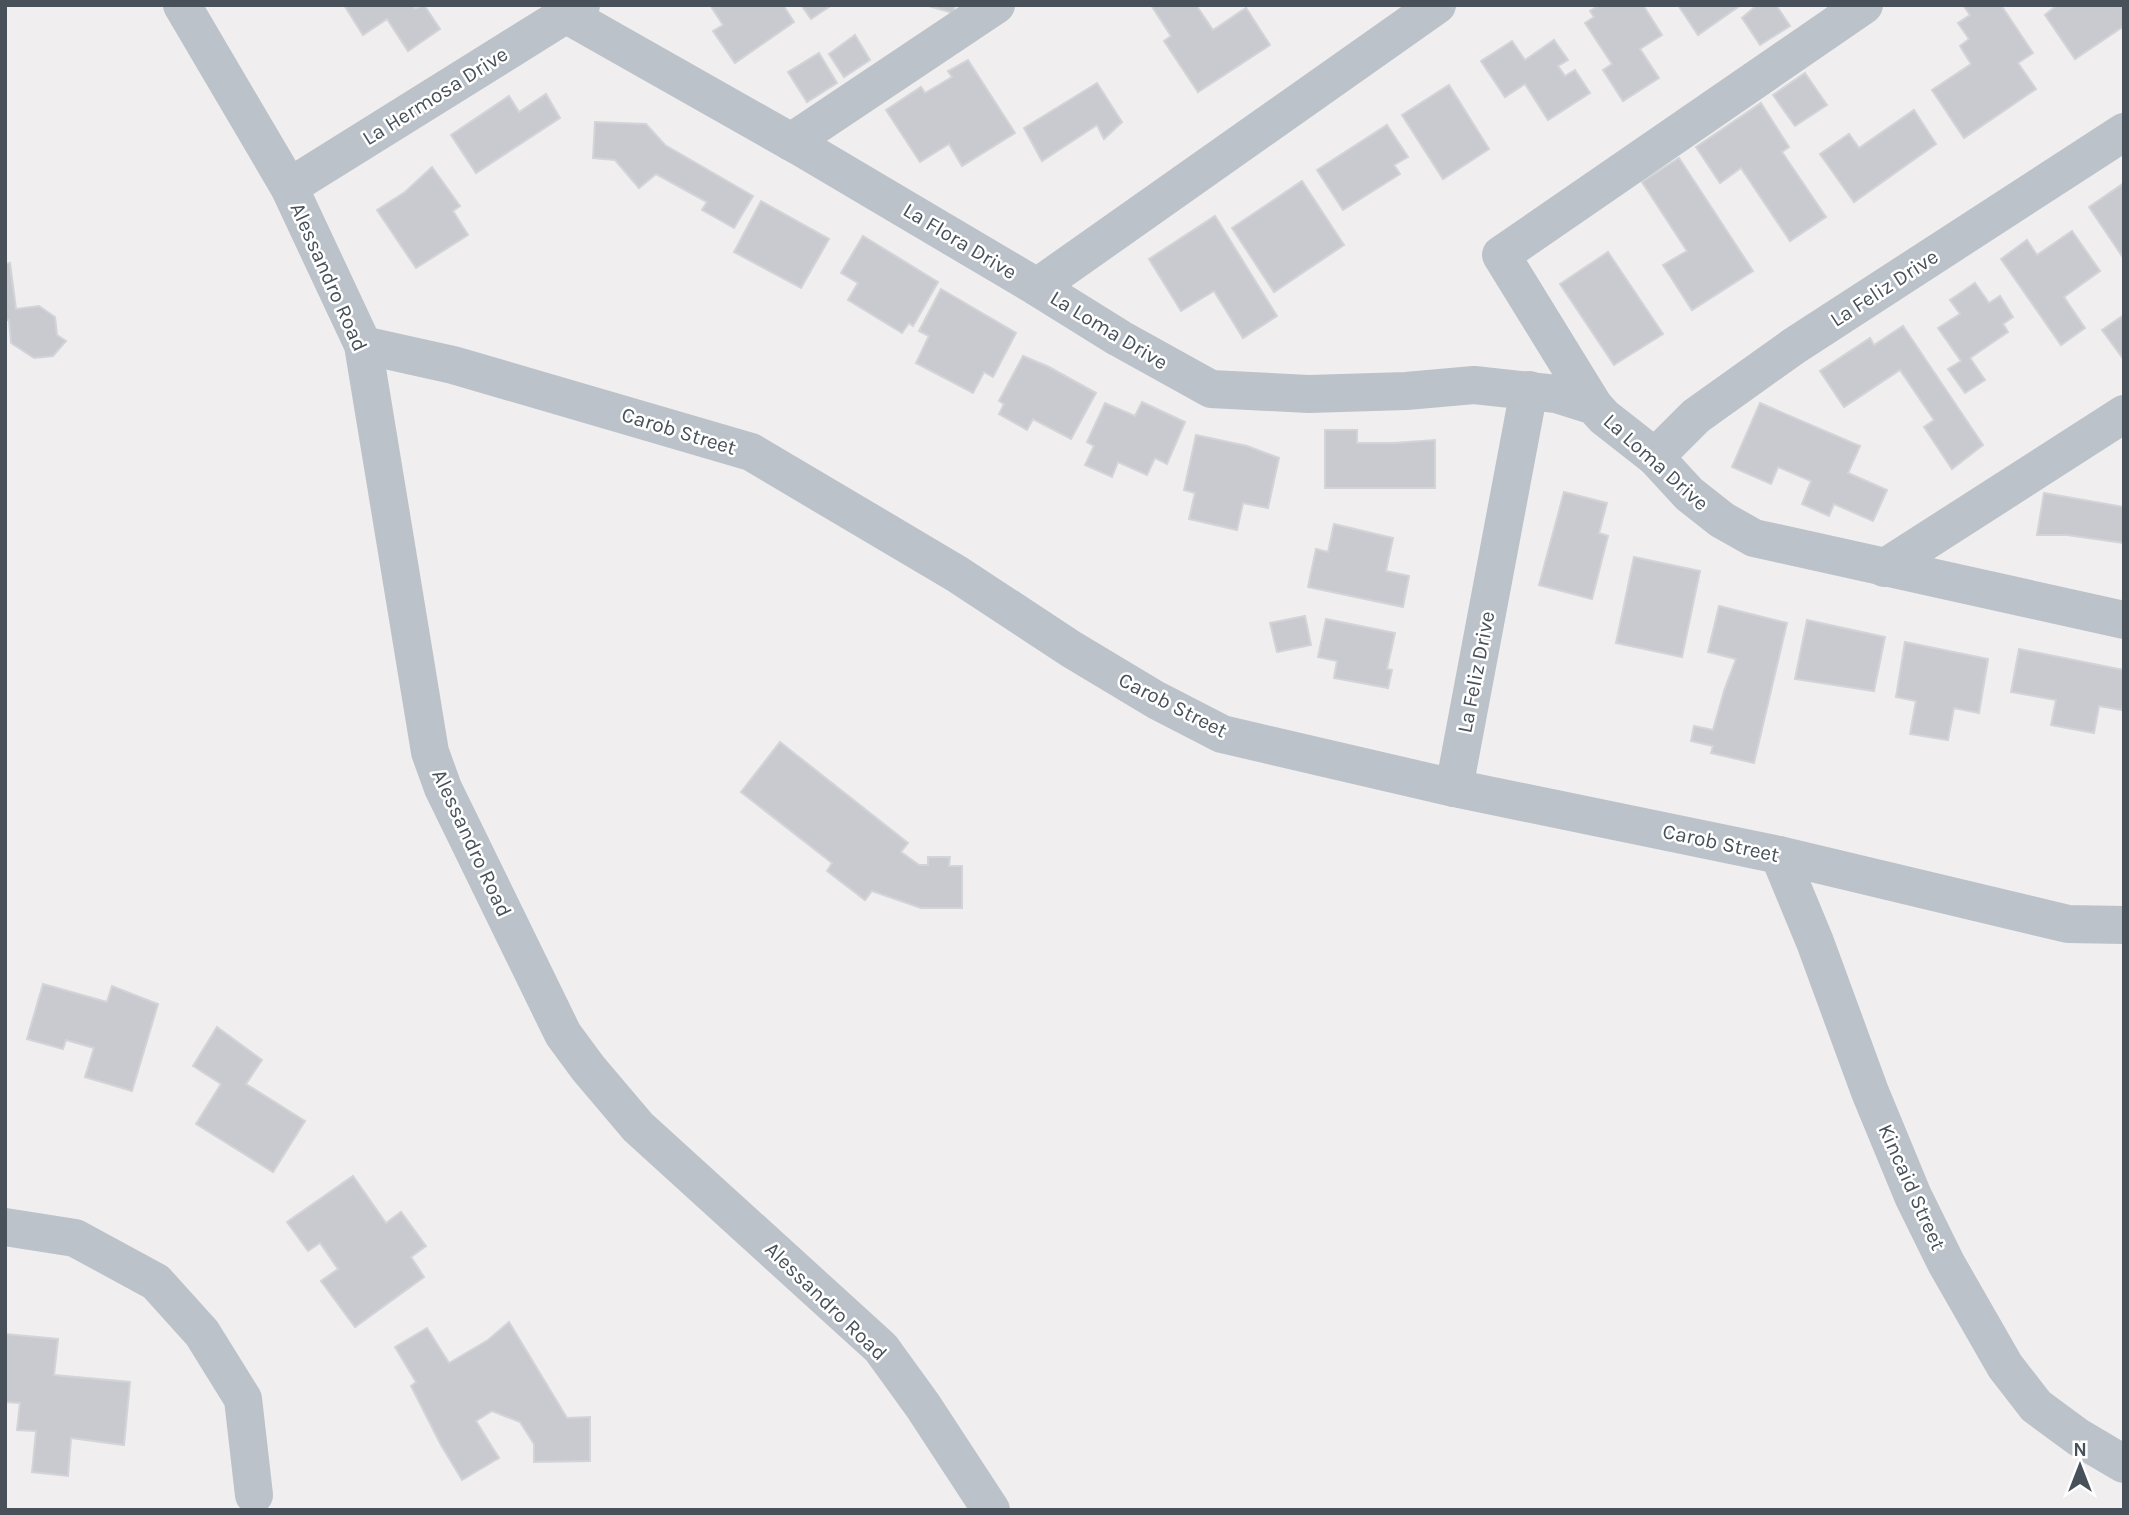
<svg xmlns="http://www.w3.org/2000/svg" width="2129" height="1515" viewBox="0 0 2129 1515" font-family="Karla,sans-serif">
<style>
.building{fill:#c9cad0;stroke:#d2d4d8;stroke-width:2}
.lines{fill:none;stroke-linecap:round;stroke-linejoin:round}
.minor{stroke:#bbc2c9;stroke-width:38}
.labels{text-anchor:middle;dominant-baseline:central;stroke-width:5;stroke-linejoin:round;paint-order:stroke}
.street-label{font-size:21px;fill:#485159;stroke:#fff}
</style>
<rect width="100%" height="100%" fill="#f0eeee"/>
<g class="building">
<polygon points="344,5 413,5 415,9 424,5 440,29 408,51 387,19 363,35"/>
<polygon points="710,5 783,5 794,22 735,63 713,31 723,25"/>
<polygon points="801,5 832,5 811,19"/>
<polygon points="925,5 955,5 953,13"/>
<polygon points="1151,5 1196,5 1213,30 1246,8 1270,45 1198,92 1164,41 1171,36"/>
<polygon points="1599,5 1643,5 1662,35 1640,49 1659,78 1623,101 1603,70 1612,64 1585,23 1594,17 1590,11"/>
<polygon points="1678,5 1741,5 1698,35"/>
<polygon points="1757,5 1776,5 1790,26 1760,45 1742,18"/>
<polygon points="1963,5 2001,5 2033,53 2018,63 2036,89 1964,138 1932,90 1971,64 1960,46 1969,39 1958,23 1970,15"/>
<polygon points="2057,5 2124,5 2124,26 2075,59 2045,15"/>
<polygon points="855,35 870,60 844,77 829,54"/>
<polygon points="1554,40 1568,60 1558,66 1565,76 1575,70 1590,93 1548,120 1525,84 1505,97 1481,61 1512,41 1525,60"/>
<polygon points="819,53 837,83 807,102 788,72"/>
<polygon points="968,60 1015,133 962,166 949,144 920,162 886,110 921,87 925,93 952,77 948,71"/>
<polygon points="1805,73 1827,105 1795,126 1773,95"/>
<polygon points="1097,83 1122,122 1104,139 1097,125 1042,161 1024,128"/>
<polygon points="1449,85 1489,149 1443,179 1402,115"/>
<polygon points="546,94 560,118 476,173 451,135 509,96 519,112"/>
<polygon points="1761,103 1789,147 1782,152 1826,217 1790,241 1741,168 1720,183 1696,147"/>
<polygon points="1914,110 1936,144 1854,202 1820,154 1849,134 1859,148"/>
<polygon points="595,122 646,124 665,145 753,196 734,228 702,210 707,202 656,174 639,188 615,160 593,158"/>
<polygon points="1387,125 1408,157 1394,165 1400,174 1343,210 1317,170"/>
<polygon points="1679,158 1753,271 1692,310 1663,265 1687,251 1642,182"/>
<polygon points="432,167 460,206 453,211 468,235 416,268 377,210 405,192"/>
<polygon points="1302,181 1344,245 1274,292 1232,228"/>
<polygon points="2124,183 2124,259 2089,207"/>
<polygon points="761,201 829,239 801,288 734,252"/>
<polygon points="1215,216 1277,316 1243,338 1214,291 1181,311 1149,259"/>
<polygon points="2072,231 2100,271 2064,297 2085,328 2061,345 2001,259 2027,240 2037,255"/>
<polygon points="863,236 938,282 913,326 909,323 902,333 848,300 858,283 841,273"/>
<polygon points="1608,252 1663,334 1614,365 1560,284"/>
<polygon points="10,263 16,309 39,306 55,317 57,335 66,341 53,356 34,358 11,343 9,320 5,320 5,264"/>
<polygon points="1975,283 1989,303 2000,296 2013,317 2003,324 2008,332 1970,358 1985,380 1965,393 1948,369 1961,361 1938,328 1960,314 1950,300"/>
<polygon points="941,289 1016,333 993,377 984,372 973,393 916,363 929,336 919,331"/>
<polygon points="2124,315 2124,360 2102,330"/>
<polygon points="1903,326 1983,445 1952,469 1924,427 1934,420 1900,370 1844,407 1820,371 1870,338 1874,345"/>
<polygon points="1023,356 1049,367 1096,393 1071,439 1033,419 1027,430 999,414 1004,404 999,401"/>
<polygon points="1142,402 1185,422 1167,464 1155,458 1147,475 1118,462 1112,477 1085,465 1094,446 1087,442 1105,403 1135,416"/>
<polygon points="1760,403 1860,446 1848,473 1887,490 1873,521 1834,504 1829,516 1802,504 1811,481 1778,467 1771,484 1732,467"/>
<polygon points="1325,430 1357,430 1357,443 1394,443 1435,440 1435,488 1325,488"/>
<polygon points="1196,435 1247,446 1279,458 1268,508 1243,503 1237,530 1189,519 1195,493 1184,490"/>
<polygon points="1564,492 1607,503 1599,533 1608,536 1592,599 1539,585"/>
<polygon points="2044,493 2124,507 2124,543 2067,535 2037,535"/>
<polygon points="1334,524 1393,538 1386,571 1409,576 1403,607 1308,587 1316,549 1328,552"/>
<polygon points="1634,557 1700,571 1682,657 1616,643"/>
<polygon points="1719,606 1787,623 1754,763 1711,753 1713,746 1691,741 1694,726 1713,730 1724,691 1736,659 1708,652"/>
<polygon points="1305,616 1311,645 1277,652 1270,623"/>
<polygon points="1326,619 1395,633 1387,669 1392,670 1388,688 1334,678 1337,661 1318,657"/>
<polygon points="1807,620 1885,637 1874,691 1795,679"/>
<polygon points="1905,642 1988,659 1979,713 1954,708 1948,740 1910,734 1916,701 1896,697"/>
<polygon points="2019,649 2124,670 2124,699 2122,710 2099,706 2094,733 2051,725 2056,700 2011,692"/>
<polygon points="780,742 908,843 901,852 919,865 928,865 928,857 950,857 949,866 962,866 962,908 921,908 872,891 865,900 827,871 832,863 741,792"/>
<polygon points="43,984 107,1002 112,986 158,1004 132,1091 85,1077 94,1048 66,1040 63,1049 27,1039"/>
<polygon points="217,1027 262,1060 246,1084 305,1121 273,1172 196,1124 221,1084 193,1066"/>
<polygon points="353,1176 386,1223 401,1212 426,1246 411,1257 424,1277 355,1327 321,1281 338,1269 320,1243 308,1251 287,1222"/>
<polygon points="509,1322 567,1418 590,1417 590,1461 534,1462 534,1444 520,1422 492,1411 476,1421 499,1458 462,1480 441,1445 411,1386 416,1382 395,1347 427,1328 449,1363 488,1340"/>
<polygon points="5,1334 58,1339 54,1375 130,1382 124,1445 71,1438 68,1476 32,1472 36,1431 17,1430 20,1403 5,1402"/>
</g>
<g class="lines">
<g class="minor">
<polyline points="182,5 289,187 363,345 430,752 443,788 563,1034 588,1068 638,1127 881,1348 923,1406 991,1510"/>
<polyline points="567,15 802,148 1037,287 1437,5"/>
<polyline points="791,142 996,5"/>
<polyline points="289,187 581,5"/>
<polyline points="1037,287 1119,338 1211,389 1309,394 1406,391 1474,385 1556,394 1594,406 1604,417 1655,457 1689,494 1722,520 1754,538 2124,620"/>
<polyline points="363,345 453,365 751,452 957,574 1071,649 1156,700 1222,734 1454,788 1779,855 2068,924 2124,925"/>
<polyline points="1594,406 1501,255 1864,5"/>
<polyline points="1655,457 1696,416 1794,346 2124,132"/>
<polyline points="1884,568 2124,414"/>
<polyline points="1454,788 1529,390"/>
<polyline points="1779,855 1815,942 1870,1092 1913,1196 1946,1263 2005,1366 2036,1406 2078,1437 2124,1464"/>
<polyline points="5,1227 75,1238 156,1282 202,1333 243,1399 254,1495"/>
</g>
</g>
<g class="labels">
<g class="street-label">
<text transform="translate(435 96) rotate(-32)">La Hermosa Drive</text>
<text transform="translate(960 241) rotate(31)">La Flora Drive</text>
<text transform="translate(329 277) rotate(66)">Alessandro Road</text>
<text transform="translate(1884 288) rotate(-33)">La Feliz Drive</text>
<text transform="translate(1109 330) rotate(31)">La Loma Drive</text>
<text transform="translate(679 431) rotate(17)">Carob Street</text>
<text transform="translate(1656 462) rotate(42)">La Loma Drive</text>
<text transform="translate(1476 672) rotate(-79)">La Feliz Drive</text>
<text transform="translate(1173 705) rotate(27)">Carob Street</text>
<text transform="translate(472 843) rotate(65)">Alessandro Road</text>
<text transform="translate(1721 843) rotate(12)">Carob Street</text>
<text transform="translate(1912 1187) rotate(66)">Kincaid Street</text>
<text transform="translate(826 1301) rotate(44)">Alessandro Road</text>
</g>
</g>
<rect width="2129" height="1515" fill="none" stroke="#485159" stroke-width="14"/>
<g transform="translate(2080 1466)" stroke="#ffffff" stroke-width="5" paint-order="stroke">
<path d="M0-5L12 26L0 18L-12 26Z" fill="#485159"/>
<text y="-10" font-size="19" font-weight="bold" text-anchor="middle" fill="#485159">N</text>
</g>
</svg>
